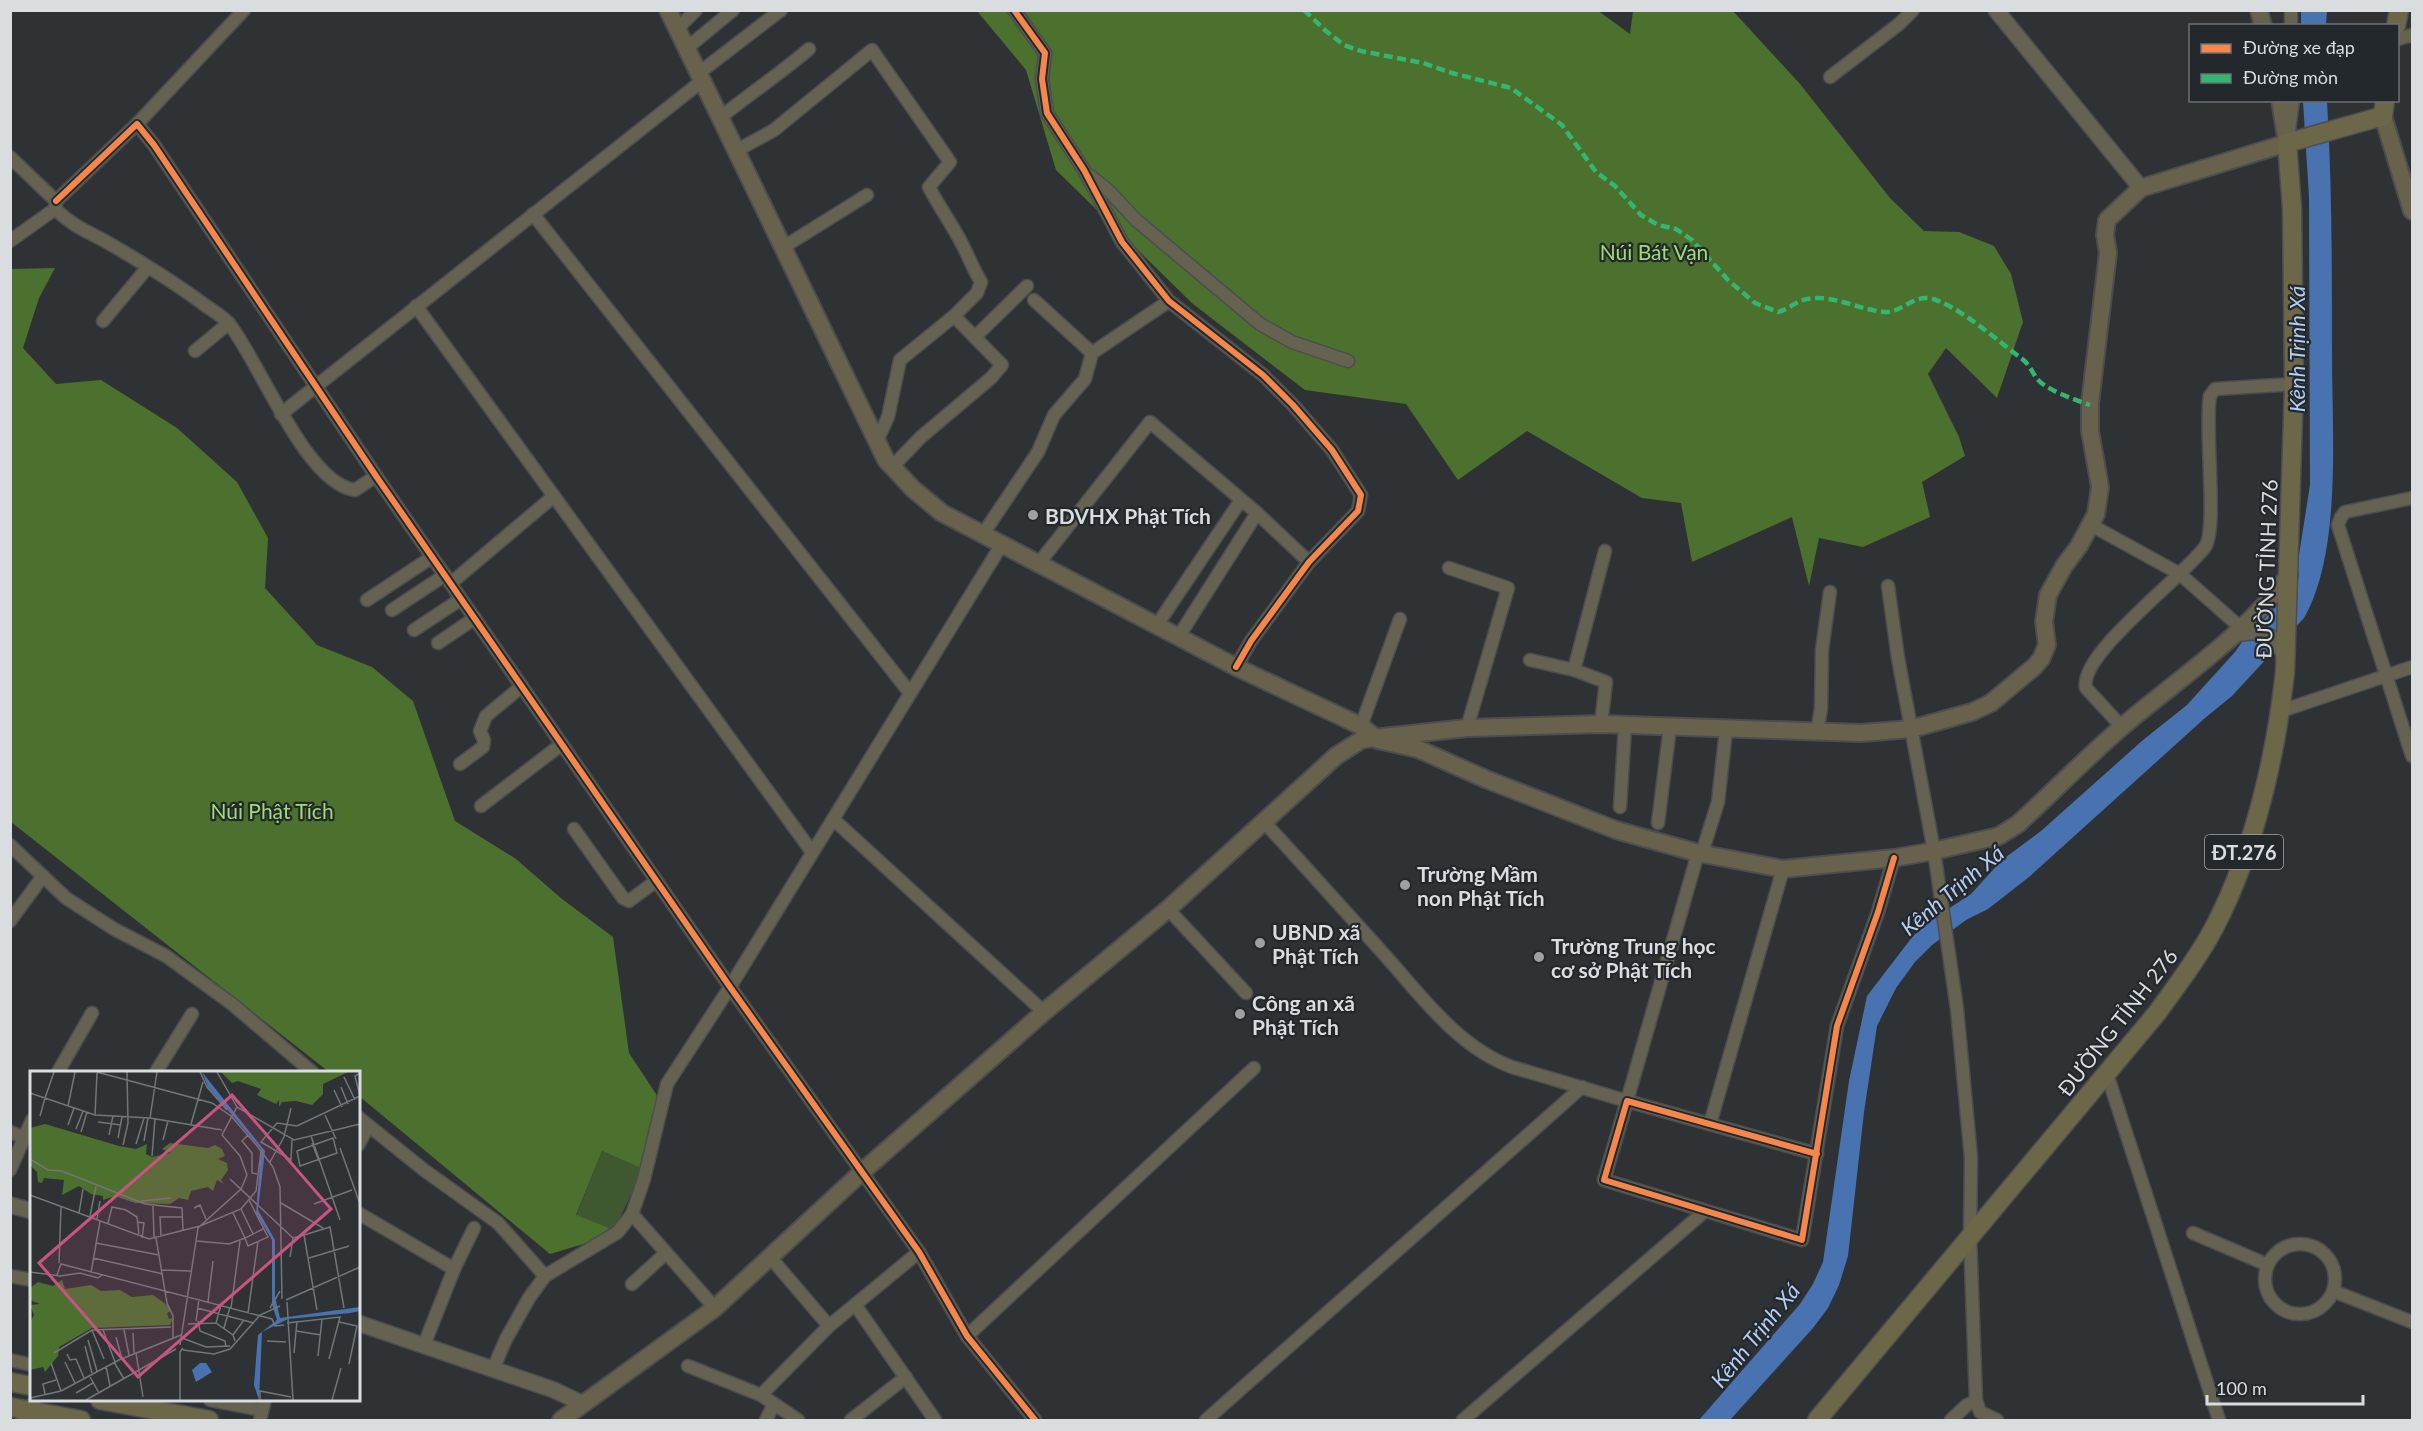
<svg xmlns="http://www.w3.org/2000/svg" width="2423" height="1431" viewBox="0 0 2423 1431" font-family="Lato,sans-serif">
<style>
.green{fill:#405830}
.forest{fill:#4c702d}
.water{fill:#4972b1}
.lines{fill:none;stroke-linecap:round;stroke-linejoin:round}
.minor-casing{stroke:#4b4d50;stroke-width:15}
.tertiary-casing{stroke:#4b4d50;stroke-width:18}
.secondary-casing{stroke:#4b4d50;stroke-width:20}
.primary-casing{stroke:#4b4d50;stroke-width:21}
.minor{stroke:#656251;stroke-width:12}
.tertiary{stroke:#656251;stroke-width:15}
.secondary{stroke:#68624d;stroke-width:16}
.primary{stroke:#6d674a;stroke-width:18}
.quiet{stroke:#33b770;stroke-width:4.5;stroke-dasharray:9 4.5;stroke-linecap:butt}
.cycleway-casing{stroke:#23282d;stroke-width:10}
.cycleway{stroke:#f5874c;stroke-width:6}
.poi-dot{fill:#9ea1a4;stroke:#23282d;stroke-width:2}
.labels{text-anchor:middle;dominant-baseline:central;stroke-width:4.5;stroke-linejoin:round;paint-order:stroke}
.shield{fill:#23282d;stroke:#a2a7aa;stroke-width:1.5}
.shield-label{font-size:20px;font-weight:bold;fill:#d9dde0}
.park-label{font-size:21px;fill:#a0db73;stroke:#23282d}
.poi-label{font-size:21px;font-weight:bold;fill:#d9dde0;stroke:#23282d;text-anchor:start}
.street-label{font-size:21px;fill:#d9dde0;stroke:#23282d}
.water-label{font-size:22px;font-style:italic;fill:#b4cdf3;stroke:#23282d}
.inset-road{fill:none;stroke:#737679;stroke-width:1.5}
.view{fill:#c95383;fill-opacity:0.15;stroke:#c95383;stroke-width:3}
.inset-edge{fill:none;stroke:#d9dde0;stroke-width:3}
</style>
<rect width="100%" height="100%" fill="#2f3235"/>
<polygon class="green" points="602,1151 643,1169 614,1230 576,1216"/>
<g class="forest">
<polygon points="1597,10 1630,34 1633,11 1733,11 1800,84 1890,198 1924,231 1959,232 1994,246 2011,274 2023,322 1997,398 1946,348 1928,374 1959,437 1965,456 1922,482 1930,517 1863,547 1819,538 1809,586 1792,517 1692,562 1681,503 1642,498 1527,431 1458,480 1406,404 1305,390 1193,304 1056,170 1026,70 977,11"/>
<polygon points="55,268 39,298 23,348 56,384 101,380 177,428 237,482 268,538 265,588 317,645 372,667 413,701 455,821 516,859 562,899 613,937 629,1053 658,1097 643,1169 602,1151 576,1215 614,1230 590,1242 550,1254 359,1096 358,1072 329,1072 11,822 10,269"/>
</g>
<g class="water">
<polygon points="2301,11 2327,11 2326,25 2301,25"/>
<path d="M2303,101H2327C2332,185 2332,270 2332,355C2332,431 2342,552 2304,618L2232,696L2205,718L2029,877L1988,909L1966,920L1932,945L1915,962L1896,988L1877,1026L1864,1112L1848,1256L1839,1285L1828,1308L1813,1328L1730,1420H1699L1800,1304L1813,1284L1823,1262L1849,1081L1867,996L1913,936L1936,917L1971,894L2002,860L2041,831L2143,740L2187,705L2235,652L2298,561L2310,485L2309,197Z"/>
</g>
<g class="lines">
<g class="minor-casing">
<g id="minor">
<polyline points="1014,10 1045,53 1042,79 1047,113 1084,170 1122,242 1169,301 1263,375 1293,405 1332,450 1361,495 1358,511 1309,562 1251,641 1236,667"/>
<polyline points="2291,26 2291,10"/>
<polyline points="677,29 696,10"/>
<polyline points="2398,39 2412,35"/>
<polyline points="687,48 733,10"/>
<polyline points="699,73 781,10"/>
<polyline points="1830,77 1899,24 1913,10"/>
<path d="M720,118C749,94 780,74 809,49"/>
<polyline points="137,124 244,10"/>
<polyline points="2288,138 2293,100"/>
<path d="M736,151L774,130L872,50L950,162L929,187C939,207 952,224 962,244C969,257 973,269 981,282L977,293L954,316L900,360L888,417L877,441"/>
<path d="M10,157L56,201L55,209C73,226 84,230 105,241C138,260 171,280 202,303C211,310 223,316 230,325C260,363 306,484 355,490L376,476"/>
<polyline points="1089,175 1109,191 1136,220 1260,324 1292,342 1348,361"/>
<polyline points="56,201 137,124 154,145 376,476 730,987 919,1252 967,1336 1035,1420"/>
<polyline points="533,214 910,693"/>
<polyline points="10,241 55,209"/>
<polyline points="782,248 867,195"/>
<polyline points="1034,300 1092,353"/>
<polyline points="416,306 812,852"/>
<polyline points="103,321 148,267"/>
<polyline points="975,337 1027,286"/>
<polyline points="195,351 229,323"/>
<polyline points="281,414 702,81"/>
<polyline points="892,467 921,437 991,378 1002,365 954,316"/>
<polyline points="2412,498 2345,512 2341,517 2338,525 2412,756"/>
<polyline points="2091,525 2180,574 2241,628"/>
<polyline points="983,534 1038,452 1054,415 1085,379 1092,353 1169,301"/>
<polyline points="1039,563 1150,422 1257,513 1309,562"/>
<polyline points="1449,568 1508,588 1467,728"/>
<polyline points="451,583 554,496"/>
<polyline points="1888,586 1898,658 1934,851 1957,1009 1971,1158 1970,1236 1976,1400 1980,1412 1997,1420"/>
<polyline points="367,600 432,557"/>
<polyline points="392,610 445,575"/>
<polyline points="1157,625 1241,500"/>
<polyline points="414,630 461,599"/>
<polyline points="1179,636 1257,513"/>
<polyline points="438,643 475,618"/>
<polyline points="1530,660 1574,670 1606,682 1601,724"/>
<polyline points="1574,670 1605,551"/>
<polyline points="2281,711 2412,667"/>
<polyline points="1361,726 1400,619"/>
<path d="M2122,727L2086,688C2078,655 2183,577 2205,547C2218,529 2204,425 2210,396L2215,389L2294,384"/>
<polyline points="1817,731 1821,709 1822,650 1830,592"/>
<polyline points="460,764 483,747 484,740 480,731 486,716 522,686"/>
<polyline points="481,806 562,744"/>
<polyline points="1620,807 1625,726"/>
<polyline points="833,819 1044,1012"/>
<path d="M1264,822C1304,865 1343,909 1382,952C1420,994 1457,1047 1512,1067L1627,1101L1698,853"/>
<polyline points="1658,823 1670,727"/>
<polyline points="574,829 623,898 629,901 656,881"/>
<polyline points="10,845 66,898 114,929 166,956 232,1004 312,1072"/>
<polyline points="1702,853 1718,802 1726,730"/>
<polyline points="1168,909 1246,993"/>
<polyline points="10,921 43,876"/>
<polyline points="58,1072 92,1013"/>
<polyline points="156,1072 192,1014"/>
<polyline points="2107,1074 2219,1420"/>
<polyline points="358,1117 424,1170 498,1223 545,1276"/>
<polyline points="1710,1124 1783,869"/>
<polyline points="10,1132 23,1137"/>
<polyline points="358,1145 368,1127"/>
<polyline points="1817,1154 1627,1101 1604,1180 1802,1240 1837,1026 1878,912 1894,858"/>
<polyline points="10,1170 32,1120"/>
<polyline points="358,1213 454,1269"/>
<polyline points="632,1214 715,1308"/>
<polyline points="2193,1233 2268,1265"/>
<circle cx="2300" cy="1279" r="35"/>
<polyline points="770,1257 829,1326"/>
<polyline points="10,1276 32,1280"/>
<polyline points="632,1284 666,1253"/>
<polyline points="2333,1291 2412,1322"/>
<polyline points="856,1306 935,1420"/>
<polyline points="967,1336 1254,1068"/>
<polyline points="424,1345 454,1269 474,1228"/>
<polyline points="10,1360 32,1365"/>
<polyline points="688,1366 761,1395 798,1420"/>
<polyline points="493,1369 506,1339 529,1298 545,1276 618,1232 632,1214 644,1179 667,1084 730,987 1002,544"/>
<polyline points="761,1395 829,1326 919,1252"/>
<polyline points="210,1400 262,1410"/>
<polyline points="22,1420 35,1400"/>
<polyline points="260,1420 265,1400"/>
<polyline points="766,1420 774,1404"/>
<polyline points="851,1420 906,1377"/>
<polyline points="1206,1420 1582,1087"/>
<polyline points="1463,1420 1705,1211"/>
<polyline points="1951,1420 1967,1405 1976,1401"/>
</g>
</g>
<g class="tertiary-casing">
<g id="tertiary">
<polyline points="1996,10 2141,188"/>
<path d="M2233,635C2258,628 2276,632 2286,659"/>
<polyline points="10,1205 32,1211"/>
<polyline points="358,1323 554,1390 583,1404"/>
</g>
</g>
<g class="secondary-casing">
<g id="secondary">
<path d="M668,10L886,460L913,489L942,513L1236,667L1361,726L1378,740L1418,749L1488,780L1616,830L1698,853L1783,869L1894,858L1934,851L1999,836L2018,824C2053,792 2087,757 2123,726C2179,678 2245,636 2289,575"/>
<polyline points="2259,10 2263,26"/>
<polyline points="2383,116 2412,211"/>
<polyline points="561,1420 715,1308 863,1171 1044,1012 1168,909 1336,756 1361,740 1373,738 1467,728 1601,724 1861,733 1911,729 1972,712 1991,703 2034,667 2041,659 2047,645 2044,622 2048,595 2064,566 2079,546 2096,514 2100,487 2090,431 2090,403 2108,253 2105,235 2107,220 2141,188 2287,143 2280,100"/>
</g>
</g>
<g class="primary-casing">
<g id="primary">
<polyline points="2396,26 2399,10"/>
<polyline points="10,1382 32,1386"/>
<polyline points="100,1400 209,1420"/>
<polyline points="10,1407 81,1420"/>
<path d="M1817,1420L2157,1013C2177,985 2199,957 2215,926C2254,851 2276,755 2285,672L2294,384L2292,208L2287,143L2383,116L2385,100"/>
</g>
</g>
<use href="#minor" class="minor"/>
<use href="#tertiary" class="tertiary"/>
<use href="#secondary" class="secondary"/>
<use href="#primary" class="primary"/>
<path class="quiet" d="M1304,10L1326,31L1344,45L1361,51L1423,63L1452,73L1511,88L1562,125L1596,172L1615,186L1641,215L1658,225L1676,229L1692,240L1728,280L1755,303L1778,312C1789,309 1796,301 1807,299C1833,294 1859,310 1885,312C1900,313 1911,297 1928,298C1953,301 1999,342 2021,358C2029,364 2030,368 2035,376C2042,389 2076,400 2090,405"/>
<g class="cycleway-casing">
<g id="cycleway">
<polyline points="1014,10 1045,53 1042,79 1047,113 1084,170 1122,242 1169,301 1263,375 1293,405 1332,450 1361,495 1358,511 1309,562 1251,641 1236,667"/>
<polyline points="56,201 137,124 154,145 376,476 730,987 919,1252 967,1336 1035,1420"/>
<polyline points="1817,1154 1627,1101 1604,1180 1802,1240 1837,1026 1878,912 1894,858"/>
</g>
</g>
<use href="#cycleway" class="cycleway"/>
</g>
<g class="poi-dot">
<circle cx="1033" cy="515" r="6"/>
<circle cx="1405" cy="885" r="6"/>
<circle cx="1260" cy="943" r="6"/>
<circle cx="1539" cy="957" r="6"/>
<circle cx="1240" cy="1014" r="6"/>
</g>
<g class="labels">
<rect class="shield" x="2205" y="835" width="78" height="34" rx="4.5"/>
<g class="shield-label">
<text x="2244" y="852">ĐT.276</text>
</g>
<g class="park-label">
<text x="1654" y="251">Núi Bát Vạn</text>
<text x="272" y="810">Núi Phật Tích</text>
</g>
<g class="poi-label">
<text x="1045" y="515">BDVHX Phật Tích</text>
<text x="1417" y="873">Trường Mầm<tspan x="1417" dy="24">non Phật Tích</tspan></text>
<text x="1272" y="931">UBND xã<tspan x="1272" dy="24">Phật Tích</tspan></text>
<text x="1551" y="945">Trường Trung học<tspan x="1551" dy="24">cơ sở Phật Tích</tspan></text>
<text x="1252" y="1002">Công an xã<tspan x="1252" dy="24">Phật Tích</tspan></text>
</g>
<g class="street-label">
<text transform="translate(2266 569) rotate(-88)">ĐƯỜNG TỈNH 276</text>
<text transform="translate(2117 1022) rotate(-52)">ĐƯỜNG TỈNH 276</text>
</g>
<g class="water-label">
<text transform="translate(2296 349) rotate(-90)">Kênh Trịnh Xá</text>
<text transform="translate(1952 890) rotate(-40)">Kênh Trịnh Xá</text>
<text transform="translate(1755 1335) rotate(-51)">Kênh Trịnh Xá</text>
</g>
</g>
<g transform="translate(30 1071)">
<rect width="330" height="330" fill="#2f3235"/>
<path d="M191,1H318L293,13V23L282,34L266,30L252,31L249,36V29L246,33L227,24L231,18L208,10L202,12ZM15,53L89,75L106,78L117,73L116,83L122,86L141,82L132,78L140,72L178,77L185,74L192,78L195,85L188,88L197,92L198,99L191,109L194,113L187,109L183,120L178,116L161,120L158,129L149,127L140,133L105,132L85,125L73,129V125L61,123L49,115L32,124L34,109L14,107L12,112L8,111L7,101L0,94V57ZM32,209L35,218L61,214L71,220L90,219L102,226L123,224L137,234L141,240L137,242L139,248L143,247L140,254L62,257L29,276L28,285L15,301L13,296L0,299V251L4,244L0,234L10,233L0,229V217L8,211L23,215Z" fill="#4c702d"/>
<path d="M172,1L235,80L228,139L245,169V225L250,247L330,236V240L320,242L258,248L232,261L229,329L224,314L228,264L247,249L242,233V169L226,142L231,78L178,16ZM170,292H176L182,301L166,311L162,299Z" fill="#4972b1"/>
<path class="inset-road" d="M67,1L182,32L201,45L228,76L243,96L250,116L252,228M170,1L177,16L197,39M330,2L325,5L330,25M314,6L325,29M311,16L318,33M304,19L312,36M0,22L65,44L120,47L192,59M15,27L24,1M38,35L45,1M207,36L264,69L330,53M65,44L67,2M295,44L306,68M10,45L15,27M120,47L127,1M68,51L91,54M161,53L173,11M38,54L44,37M46,58L53,40M51,61L57,41M79,64L83,45M218,64L212,70L222,82V102L227,103M281,65L310,149M88,67L92,46M303,67L307,82L270,95L267,80ZM133,69L138,50M262,69L261,89L231,71L247,52L267,55L330,25M114,70L118,47M282,72L289,90M106,73L114,47M93,74L98,52L97,1M310,77L330,133M122,85L125,48M0,88L18,99L32,100L115,133L152,137L153,159M240,91L254,66L261,37M200,108L263,167L274,164L287,239M0,124L119,168L170,155L211,138L226,120L231,80M219,129L238,166L218,175L215,167L233,158M111,130L141,127M251,132L293,157M284,133L322,119M123,135L124,166M164,137L170,134L176,148M211,138L223,163M49,142L53,118M60,145L66,115M67,148L70,130M107,151L114,152L112,167M78,152L82,136L96,139L107,146L109,163M274,164L300,156L314,237M131,165L130,146H152M126,167L137,232L143,245V267M167,170L199,173L215,167L203,142M66,172L129,184M260,186L263,167M63,187L133,203M279,187L319,175M29,192L31,136M132,199L161,200M0,201L30,205L50,202L68,207L72,204M61,202L70,150M27,204L31,193L242,248L245,255L254,254M256,229L330,196M178,231L183,190M257,231L263,329M167,237L224,252M201,237L210,170M240,237L250,220M218,242L228,170M166,250L169,228M168,250L170,260L195,270L196,276M309,251L327,255L319,293M186,252L191,234M257,252L310,246L299,288M158,253L186,252L203,264L205,270M194,257L200,236M62,259L74,288M73,259L85,291M94,259L99,284M266,260L291,264M103,262L104,282M203,264L214,249M86,266L92,288M152,267L176,276L200,275M58,269L67,300M237,270L256,271M150,274L168,157L211,118L217,104L210,85L192,64L207,36L187,1M55,275L62,302M153,279L184,283L200,278L230,244L250,235M24,282L62,259L141,256M106,282L113,326M264,282L267,250M37,283L40,289L46,288L54,307M288,285L292,248M35,291L45,312M84,291L94,308M21,292L31,320M76,295L80,315M59,304L69,322M46,322L63,312M15,323L13,313L26,309M0,327L31,320L89,289L151,264M56,329L146,278M150,329V281L153,277M230,329V320L261,326M302,329L311,297"/>
<path class="view" d="M202,24L301,138L108,306L9,192Z"/>
<rect width="330" height="330" class="inset-edge"/>
</g>
<rect width="2423" height="1431" fill="none" stroke="#d9dde0" stroke-width="24"/>
<rect x="2189" y="24" width="210" height="78" fill="#23282d" stroke="#6c7075" stroke-width="1.5"/>
<rect x="2201" y="44" width="30" height="9" fill="#f5874c" stroke="#6c7075" stroke-width="1.5"/>
<text x="2243" y="54" font-size="18" fill="#d9dde0">Đường xe đạp</text>
<rect x="2201" y="74" width="30" height="9" fill="#33b770" stroke="#6c7075" stroke-width="1.5"/>
<text x="2243" y="84" font-size="18" fill="#d9dde0">Đường mòn</text>
<path d="M2207 1395v9h156v-9" fill="none" stroke="#d9dde0" stroke-width="3"/>
<text x="2216" y="1395" font-size="18" fill="#d9dde0" stroke="#23282d" stroke-width="4.5" paint-order="stroke">100 m</text>
</svg>
